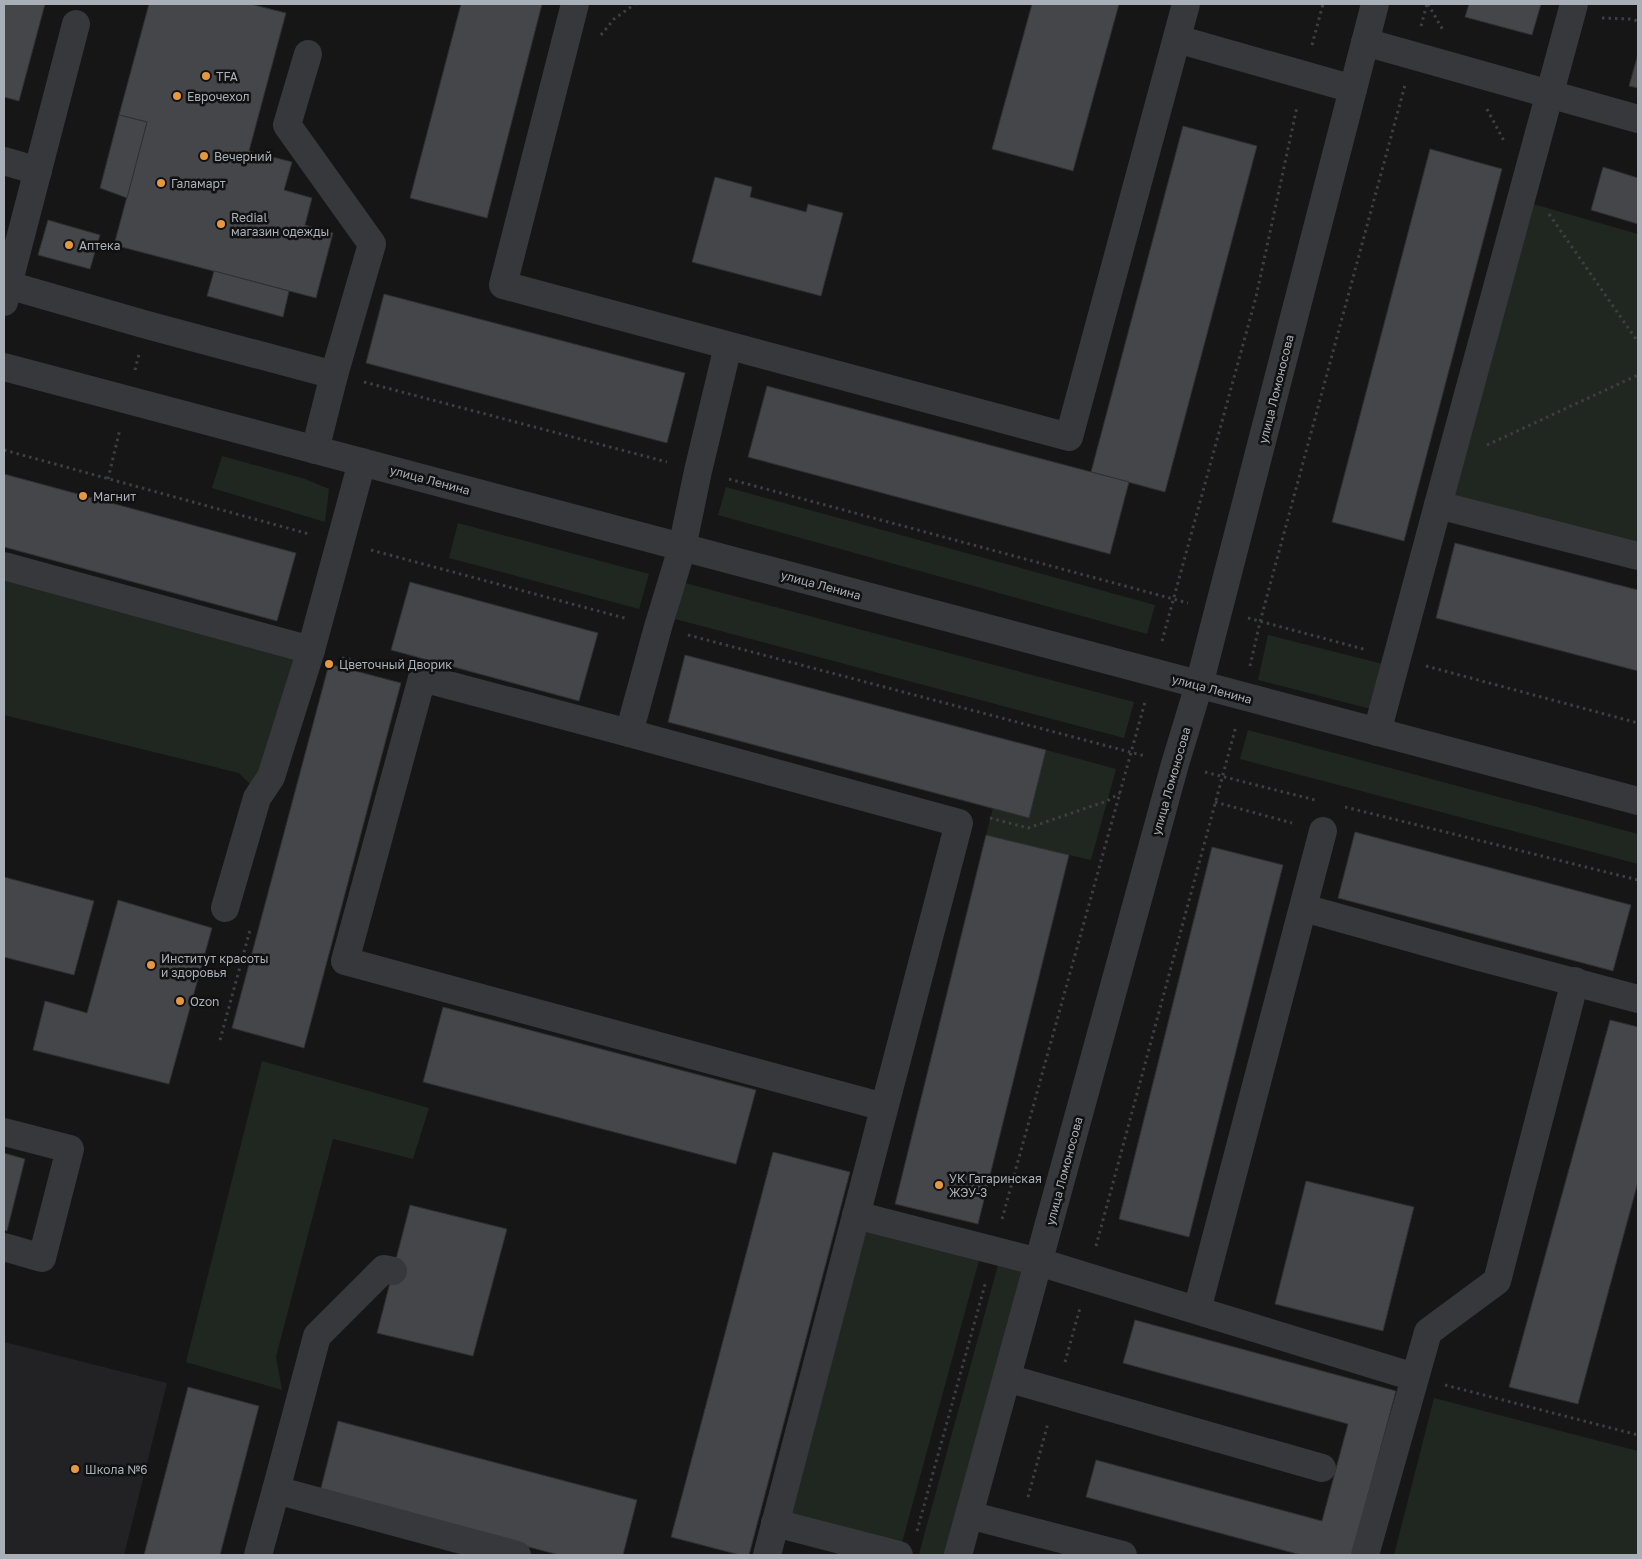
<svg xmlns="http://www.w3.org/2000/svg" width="1642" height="1559" viewBox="0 0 1642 1559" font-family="'Golos Text',sans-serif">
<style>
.built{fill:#222224}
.green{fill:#202720}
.building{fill:#45464a;stroke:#303033}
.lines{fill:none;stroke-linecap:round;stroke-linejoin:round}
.path{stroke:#3d3f43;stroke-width:3;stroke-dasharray:2.5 4;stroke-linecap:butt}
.minor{stroke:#37383c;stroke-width:28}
.poi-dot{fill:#e59840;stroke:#111112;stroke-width:2}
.labels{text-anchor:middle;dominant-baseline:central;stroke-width:5;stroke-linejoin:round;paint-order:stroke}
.poi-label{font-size:12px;fill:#a8afb6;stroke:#111112;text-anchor:start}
.street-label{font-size:12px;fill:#a8afb6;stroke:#111112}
</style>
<rect width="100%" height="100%" fill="#161617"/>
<polygon class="built" points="4,1342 167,1383 124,1555 4,1555"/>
<g class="green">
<polygon points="1526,202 1638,234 1638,550 1446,501"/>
<polygon points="222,456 305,479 329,489 325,522 212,488"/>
<polygon points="726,487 1155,605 1147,634 718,515"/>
<polygon points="458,523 649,574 639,609 449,558"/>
<polygon points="4,572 302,653 254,788 239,773 4,715"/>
<polygon points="685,583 1134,702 1124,738 675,619"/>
<polygon points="1268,635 1383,664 1371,709 1258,680"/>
<polygon points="1248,730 1638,834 1638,864 1240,759"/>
<polygon points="1046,750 1116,769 1091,860 986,835 993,808 1029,818"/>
<polygon points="262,1061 429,1108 413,1159 333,1139 276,1357 282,1390 186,1362"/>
<polygon points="858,1222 981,1253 900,1550 782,1521"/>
<polygon points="1000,1258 1026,1266 947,1555 919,1554"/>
<polygon points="1434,1398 1638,1451 1638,1555 1394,1555"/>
</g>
<g class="building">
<polygon points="4,4 45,4 19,101 4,97"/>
<polygon points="149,4 250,4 286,13 249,151 292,162 284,190 312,198 305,225 333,233 316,298 114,245 147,122 119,115"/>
<polygon points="461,4 542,4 487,218 410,198"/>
<polygon points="1032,4 1119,4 1073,171 992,149"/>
<polygon points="1469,4 1541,4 1532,35 1465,17"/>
<polygon points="1638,54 1638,88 1629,86"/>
<polygon points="119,115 147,122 127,198 100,188"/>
<polygon points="1183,126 1257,146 1165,492 1091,472"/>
<polygon points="1430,149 1502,169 1404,541 1332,522"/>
<polygon points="1603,167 1638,178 1638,224 1591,210"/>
<polygon points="715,177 752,187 750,197 806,212 808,204 843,213 821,296 692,262"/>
<polygon points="48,220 100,235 90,269 38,255"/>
<polygon points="214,271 289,291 283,317 207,296"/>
<polygon points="384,294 685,373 667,443 366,363"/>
<polygon points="767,386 1129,482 1110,554 748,457"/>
<polygon points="4,474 296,553 277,621 4,547"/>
<polygon points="1455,543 1638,590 1638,671 1436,618"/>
<polygon points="410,582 598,633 579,701 391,650"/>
<polygon points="685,655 1046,750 1029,818 668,722"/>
<polygon points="329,664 401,683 304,1048 232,1028"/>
<polygon points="1355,832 1631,905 1613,971 1338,898"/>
<polygon points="986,835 1069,855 978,1224 895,1204"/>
<polygon points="1212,847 1283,865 1189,1237 1119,1219"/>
<polygon points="4,877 94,901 74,975 4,957"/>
<polygon points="118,900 212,928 169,1084 33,1050 45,1001 87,1013"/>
<polygon points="443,1007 756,1090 736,1164 423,1082"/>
<polygon points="1610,1020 1638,1027 1638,1182 1578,1404 1509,1387"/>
<polygon points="773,1152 850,1172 749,1555 740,1555 671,1537"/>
<polygon points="4,1153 25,1159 7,1231 4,1230"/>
<polygon points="1306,1181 1414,1207 1383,1331 1275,1304"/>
<polygon points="410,1205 507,1229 473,1356 377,1333"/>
<polygon points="1135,1320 1396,1391 1352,1555 1301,1555 1086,1497 1096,1460 1322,1521 1348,1424 1123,1363"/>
<polygon points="188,1387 259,1406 220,1555 144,1555"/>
<polygon points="338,1421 637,1500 623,1555 559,1555 320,1492"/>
</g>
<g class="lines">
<g class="path">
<polyline points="1428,4 1444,32"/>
<polyline points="1602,18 1631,19 1638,21"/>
<polyline points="1421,26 1427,4"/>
<polyline points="601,35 614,19 635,4"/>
<polyline points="1312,45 1323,4"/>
<polyline points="1487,109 1504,141"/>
<polyline points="1549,214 1638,342"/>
<polyline points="135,370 139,354"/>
<polyline points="364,382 667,462"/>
<polyline points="1487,445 1638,375"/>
<polyline points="4,450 309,534"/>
<polyline points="108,479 120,429"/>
<polyline points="729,479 1188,603"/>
<polyline points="371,550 628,619"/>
<polyline points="1248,618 1367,650"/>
<polyline points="688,635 1145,756"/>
<polyline points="1162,641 1256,297 1297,107"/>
<polyline points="342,658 392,670"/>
<polyline points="1250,666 1260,622 1405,85"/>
<polyline points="1426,666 1638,723"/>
<polyline points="1205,772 1315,800"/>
<polyline points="1215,802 1292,823"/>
<polyline points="1345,807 1638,880"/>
<polyline points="990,818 1028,828 1107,801 1120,793"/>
<polyline points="220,1040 250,930"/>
<polyline points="1002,1219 1145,702"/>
<polyline points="1096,1246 1236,726"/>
<polyline points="1065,1362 1080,1308"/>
<polyline points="1445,1385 1638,1435"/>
<polyline points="1028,1497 1048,1423"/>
<polyline points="917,1531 986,1281"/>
</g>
<g class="minor">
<polyline points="575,4 503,285 1069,437 1186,4"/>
<polyline points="1574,4 1438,505 1638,556"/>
<polyline points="1177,39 1353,89"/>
<polyline points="1365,42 1638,119"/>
<polyline points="308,54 287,125 372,244 334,375"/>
<polyline points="4,161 38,171"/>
<polyline points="8,285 76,24"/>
<polyline points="4,302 8,285 147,325 334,375 315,450"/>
<polyline points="728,346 698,471 682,548 658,627 629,733 959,823 767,1555"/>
<polyline points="4,367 1638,801"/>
<polyline points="4,566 311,650"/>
<polyline points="1377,732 1438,505"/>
<polyline points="629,733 422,678 345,961 884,1107"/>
<polyline points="225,908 257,798 271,777 311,650 362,462"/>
<polyline points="1304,908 1472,955 1638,999"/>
<polyline points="4,1132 70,1149 42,1258 4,1247"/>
<polyline points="856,1215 1039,1262 1414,1377"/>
<polyline points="1197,1310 1323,831"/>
<polyline points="1007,1378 1322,1468"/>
<polyline points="276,1490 317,1336 384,1269 393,1271"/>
<polyline points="969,1515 1123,1555"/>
<polyline points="775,1523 899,1555"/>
<polyline points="258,1555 276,1490 517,1555"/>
<polyline points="958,1555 1175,764 1199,685 1375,4"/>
<polyline points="1365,1555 1428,1332 1497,1281 1575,981"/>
</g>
</g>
<g class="poi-dot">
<circle cx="206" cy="76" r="5"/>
<circle cx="177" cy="96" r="5"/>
<circle cx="204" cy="156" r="5"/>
<circle cx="161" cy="183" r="5"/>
<circle cx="221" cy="224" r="5"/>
<circle cx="69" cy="245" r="5"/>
<circle cx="83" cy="496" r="5"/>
<circle cx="329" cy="664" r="5"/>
<circle cx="151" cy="965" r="5"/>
<circle cx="180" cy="1001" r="5"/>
<circle cx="939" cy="1185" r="5"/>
<circle cx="75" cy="1469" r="5"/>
</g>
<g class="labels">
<g class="poi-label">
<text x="216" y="76">TFA</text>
<text x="187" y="96">Еврочехол</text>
<text x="214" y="156">Вечерний</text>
<text x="171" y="183">Галамарт</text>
<text x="231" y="217">Redial<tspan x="231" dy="14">магазин одежды</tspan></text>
<text x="79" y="245">Аптека</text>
<text x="93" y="496">Магнит</text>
<text x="339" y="664">Цветочный Дворик</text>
<text x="161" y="958">Институт красоты<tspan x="161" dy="14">и здоровья</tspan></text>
<text x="190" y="1001">Ozon</text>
<text x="949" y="1178">УК Гагаринская<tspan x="949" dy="14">ЖЭУ-3</tspan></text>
<text x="85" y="1469">Школа №6</text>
</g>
<g class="street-label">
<text transform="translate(1276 389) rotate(-76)">улица Ломоносова</text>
<text transform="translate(430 480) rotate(15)">улица Ленина</text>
<text transform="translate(821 585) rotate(15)">улица Ленина</text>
<text transform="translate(1212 689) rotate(15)">улица Ленина</text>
<text transform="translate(1171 781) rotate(-74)">улица Ломоносова</text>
<text transform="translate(1064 1171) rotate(-75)">улица Ломоносова</text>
</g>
</g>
<rect width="1642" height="1559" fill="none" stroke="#a8afb6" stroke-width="10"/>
</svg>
